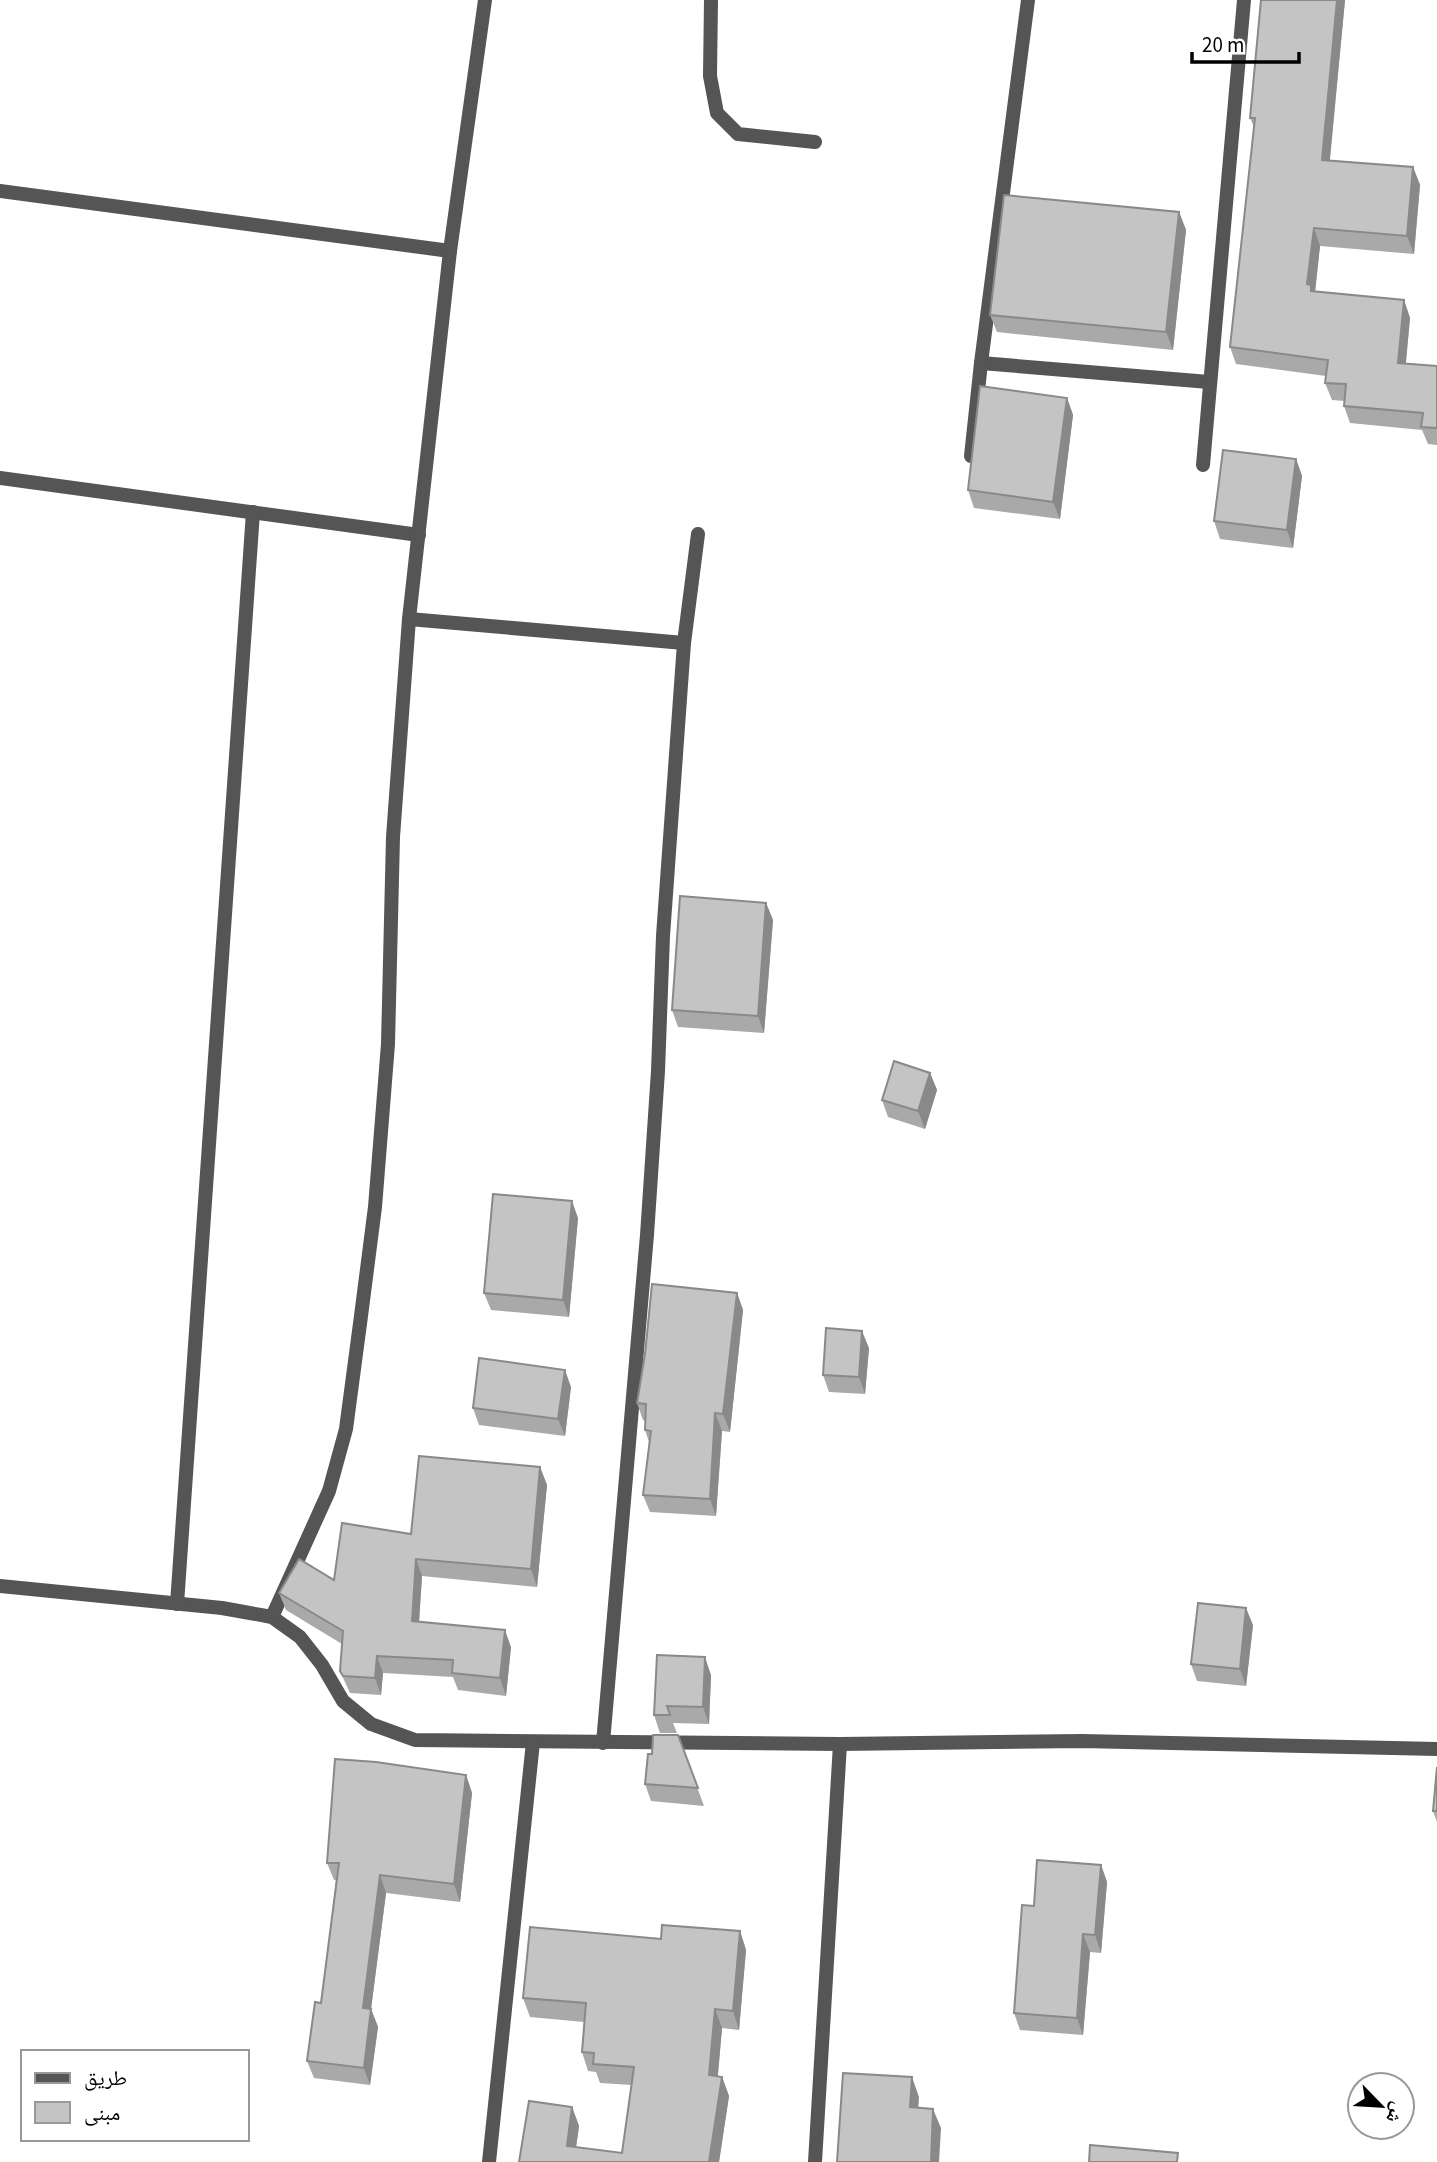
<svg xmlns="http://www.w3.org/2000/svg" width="1437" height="2162" viewBox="0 0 1437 2162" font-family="'Source Sans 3','Noto Naskh Arabic',sans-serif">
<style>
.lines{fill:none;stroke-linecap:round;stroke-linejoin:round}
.minor{stroke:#555;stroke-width:14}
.wall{fill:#a9a9a9}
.shaded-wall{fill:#898989}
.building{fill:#c4c4c4;stroke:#898989;stroke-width:2}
</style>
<rect width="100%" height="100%" fill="#fff"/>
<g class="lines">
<g class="minor">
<polyline points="711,0 710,76 717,113 738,134 815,142"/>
<polyline points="0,191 450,251"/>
<polyline points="981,363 1209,382"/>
<polyline points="971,456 981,363 1028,0"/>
<polyline points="1203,465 1244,0"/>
<polyline points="0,478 419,535"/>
<polyline points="409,619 684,643"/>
<polyline points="0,1586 222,1608 272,1617 300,1637 322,1665 343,1701 371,1724 415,1740 840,1744 1082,1741 1437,1749"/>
<polyline points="177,1604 253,512"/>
<polyline points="272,1617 329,1491 346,1429 361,1316 375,1207 388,1044 393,837 409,619 450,251 485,0"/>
<polyline points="603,1743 647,1235 658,1071 663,936 684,643 698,534"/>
<polyline points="489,2162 533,1742"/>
<polyline points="815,2162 840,1744"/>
</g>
</g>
<g class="wall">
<polygon points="1261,0 1345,0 1330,160 1413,167 1420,185 1414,254 1320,246 1315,291 1404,300 1410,318 1406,363 1437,366 1437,445 1428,444 1422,430 1350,423 1344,406 1345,401 1332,400 1325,383 1326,376 1236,364 1230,347 1254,127 1250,118"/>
<polygon points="1179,212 1186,230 1173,350 997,332 990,315"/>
<polygon points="1067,398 1073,415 1060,519 974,508 968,490"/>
<polygon points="1296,459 1302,476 1293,548 1220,539 1214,521"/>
<polygon points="766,903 773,920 764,1033 678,1027 672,1010"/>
<polygon points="930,1073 937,1090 925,1129 888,1117 882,1100"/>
<polygon points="578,1218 569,1317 491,1310 484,1293"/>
<polygon points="737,1293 743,1310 730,1432 722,1431 716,1516 650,1512 643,1495 649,1442 645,1430 646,1421 643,1420 637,1403"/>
<polygon points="869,1348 865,1394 829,1392 823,1375"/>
<polygon points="571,1387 565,1436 479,1425 473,1408"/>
<polygon points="540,1467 547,1485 537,1587 422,1576 419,1621 511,1647 506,1696 458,1690 453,1677 383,1673 381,1695 350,1693 340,1671 342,1644 286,1610 279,1593 334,1580 411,1534"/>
<polygon points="1253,1625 1246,1686 1197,1681 1191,1664"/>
<polygon points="711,1675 709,1724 673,1723 677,1733 660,1733 654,1715"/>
<polygon points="678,1735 704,1806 651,1801 645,1784 652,1754"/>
<polygon points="1437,1767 1437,1822 1433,1811"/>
<polygon points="466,1775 472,1793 460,1902 386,1893 371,2009 378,2027 370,2085 314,2078 307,2061 321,2003 336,1880 334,1880 327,1863"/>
<polygon points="1101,1865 1107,1882 1101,1953 1090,1952 1083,2035 1020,2030 1014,2013 1034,1906"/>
<polygon points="740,1931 746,1950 739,2030 722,2028 718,2076 722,2077 729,2096 719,2162 519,2162 572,2107 579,2126 576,2147 622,2153 632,2085 600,2083 596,2072 588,2071 582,2052 584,2022 530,2017 523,1998 661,1939"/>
</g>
<g class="shaded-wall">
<polygon points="1337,0 1345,0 1328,177 1322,160"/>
<polygon points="1413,167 1420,185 1414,254 1407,236"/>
<polygon points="1179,212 1186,230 1173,350 1166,332"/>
<polygon points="1314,228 1320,246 1314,302 1307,284"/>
<polygon points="1404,300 1410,318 1404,380 1398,363"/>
<polygon points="1067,398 1073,415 1060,519 1053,502"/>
<polygon points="1296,459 1302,476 1293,548 1287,530"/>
<polygon points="766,903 773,920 764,1033 758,1016"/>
<polygon points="930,1073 937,1090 925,1129 918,1111"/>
<polygon points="572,1201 578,1218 569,1317 563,1300"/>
<polygon points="737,1293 743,1310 730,1432 723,1414"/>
<polygon points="862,1331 869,1348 865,1394 859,1377"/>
<polygon points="565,1370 571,1387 565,1436 558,1419"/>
<polygon points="715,1413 722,1431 716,1516 710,1499"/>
<polygon points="540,1467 547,1485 537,1587 531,1569"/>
<polygon points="416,1559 422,1576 418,1638 412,1621"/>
<polygon points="1246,1608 1253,1625 1246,1686 1240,1669"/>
<polygon points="505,1630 511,1647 506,1696 500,1678"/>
<polygon points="377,1656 383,1673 381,1695 375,1678"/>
<polygon points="705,1657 711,1675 709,1724 703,1707"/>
<polygon points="466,1775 472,1793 460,1902 454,1884"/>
<polygon points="1101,1865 1107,1882 1101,1953 1095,1935"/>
<polygon points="380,1875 386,1893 371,2009 378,2027 370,2085 364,2068 363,2008"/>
<polygon points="740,1931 746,1950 739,2030 733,2011"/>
<polygon points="1083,1934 1090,1952 1083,2035 1077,2018"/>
<polygon points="715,2009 722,2028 716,2094 709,2075"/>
<polygon points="722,2077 729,2096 719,2162 709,2162"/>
<polygon points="912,2077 919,2097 917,2127 910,2107"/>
<polygon points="572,2107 579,2126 574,2162 567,2146"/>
<polygon points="933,2109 941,2128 939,2162 931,2162"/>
</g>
<g class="building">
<polygon points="1261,0 1337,0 1322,160 1413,167 1407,236 1314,228 1307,284 1311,285 1311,291 1404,300 1398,363 1437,366 1437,428 1421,427 1423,413 1344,406 1346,384 1325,383 1328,360 1230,347 1255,118 1250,118"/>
<polygon points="1004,195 1179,212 1166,332 990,315"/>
<polygon points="980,386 1067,398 1053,502 968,490"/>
<polygon points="1223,450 1296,459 1287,530 1214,521"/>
<polygon points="680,896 766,903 758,1016 672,1010"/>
<polygon points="894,1061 930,1073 918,1111 882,1100"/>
<polygon points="493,1194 572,1201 563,1300 484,1293"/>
<polygon points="652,1284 737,1293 723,1414 715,1413 710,1499 643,1495 651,1431 645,1430 646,1404 637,1403 645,1354"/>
<polygon points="826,1328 862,1331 859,1377 823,1375"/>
<polygon points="479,1358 565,1370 558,1419 473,1408"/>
<polygon points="419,1456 540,1467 531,1569 416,1559 412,1621 505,1630 500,1678 452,1673 453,1660 377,1656 375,1678 343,1676 340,1671 343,1631 279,1593 299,1559 334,1580 342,1523 411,1534"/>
<polygon points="1198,1603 1246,1608 1240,1669 1191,1664"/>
<polygon points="657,1655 705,1657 703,1707 667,1706 670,1715 654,1715"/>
<polygon points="653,1735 678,1735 698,1788 645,1784 648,1754 652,1754"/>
<polygon points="335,1759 376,1762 466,1775 454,1884 380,1875 363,2008 371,2009 364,2068 307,2061 315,2002 321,2003 339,1863 327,1863"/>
<polygon points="1437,1767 1437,1811 1433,1811"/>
<polygon points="1037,1860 1101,1865 1095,1935 1083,1934 1077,2018 1014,2013 1022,1905 1034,1906"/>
<polygon points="662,1925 740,1931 733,2011 715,2009 709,2075 722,2077 709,2162 519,2162 529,2101 572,2107 567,2146 622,2153 634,2067 593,2064 594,2053 582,2052 586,2003 523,1998 530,1927 661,1939"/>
<polygon points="843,2073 912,2077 910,2107 933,2109 931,2162 837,2162"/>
<polygon points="1090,2145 1178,2153 1177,2162 1089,2162"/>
</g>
<rect x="21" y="2050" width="228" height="91" fill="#ffffff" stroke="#999999" stroke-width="2"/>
<rect x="35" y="2073" width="35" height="10" fill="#555555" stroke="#999999" stroke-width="2"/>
<text x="84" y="2085" font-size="21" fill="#000000">طريق</text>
<rect x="35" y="2102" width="35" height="21" fill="#c4c4c4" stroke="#999999" stroke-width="2"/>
<text x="84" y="2120" font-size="21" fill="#000000">مبنى</text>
<g transform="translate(1381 2106) rotate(115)"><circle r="33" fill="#ffffff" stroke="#999999" stroke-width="2"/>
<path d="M0-5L12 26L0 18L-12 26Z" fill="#000000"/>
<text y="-10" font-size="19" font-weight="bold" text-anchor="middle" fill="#000000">ش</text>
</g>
<path d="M1192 52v10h107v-10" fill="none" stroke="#000000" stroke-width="3.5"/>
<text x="1202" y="52" font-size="21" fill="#000000" stroke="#ffffff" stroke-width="5" paint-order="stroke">20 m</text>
</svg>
